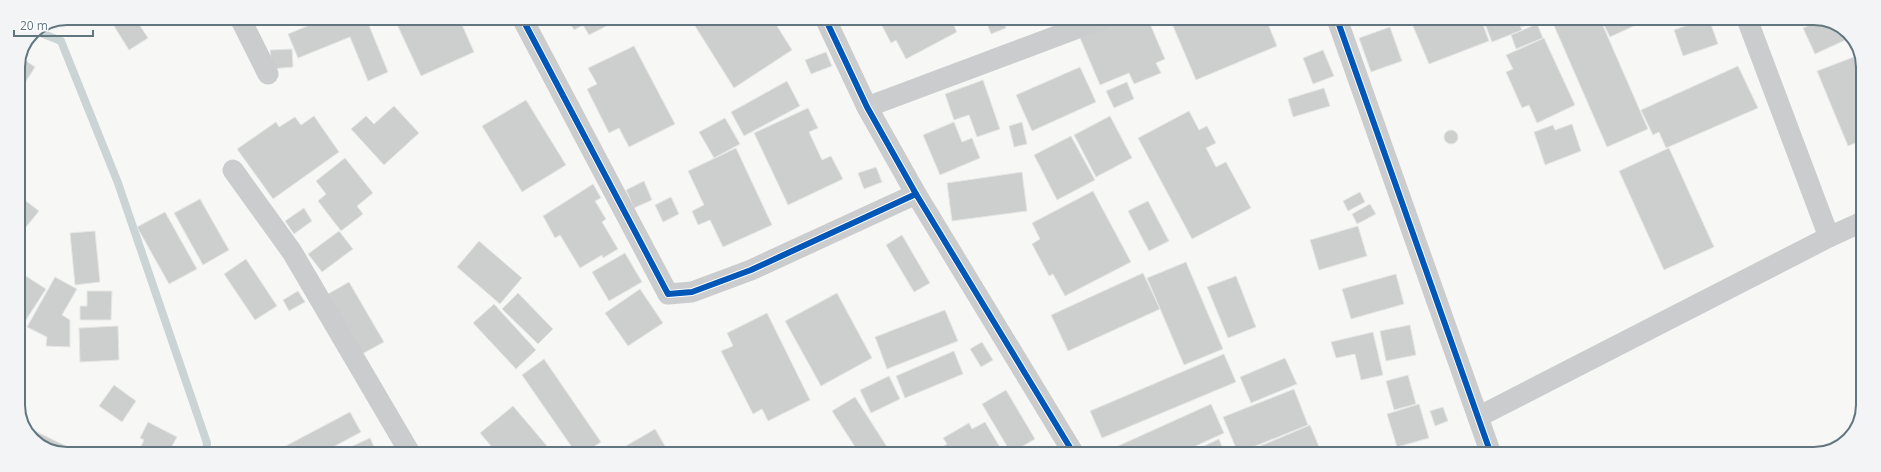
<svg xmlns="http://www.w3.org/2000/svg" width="1881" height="472" viewBox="0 0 1881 472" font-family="'Open Sans',sans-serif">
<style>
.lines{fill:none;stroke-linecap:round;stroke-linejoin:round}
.stream{stroke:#cad4d5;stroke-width:8}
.building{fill:#cdcfcf;stroke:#e6e6e6}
.street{stroke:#cbcccd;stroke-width:21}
.cycleway-casing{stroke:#fff;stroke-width:8}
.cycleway{stroke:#0057b8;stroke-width:6}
.rim{fill:none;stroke:#627680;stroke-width:2}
</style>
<rect width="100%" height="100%" fill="#f7f7f6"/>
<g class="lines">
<polyline class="stream" points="36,31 61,41 118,183 207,443 206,453"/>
</g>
<g class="building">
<polygon points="109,18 135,18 148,38 129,50"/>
<polygon points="327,18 366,18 388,72 368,81 350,37 298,58 288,34"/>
<polygon points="394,18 459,18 474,52 421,76"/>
<polygon points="567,18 622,18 589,35 583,25 574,30"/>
<polygon points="690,18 753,18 756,24 765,18 772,18 792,50 734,88"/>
<polygon points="878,18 950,18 957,32 906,59 896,40 891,43"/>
<polygon points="993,19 1002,19 1006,28 991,34 986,21"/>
<polygon points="1124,19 1129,19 1131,24 1142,19 1148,19 1165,59 1156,63 1161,73 1134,84 1129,73 1100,85 1080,38"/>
<polygon points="1170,19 1266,19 1277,46 1196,80"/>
<polygon points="1410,19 1481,19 1489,41 1429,64"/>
<polygon points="1483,19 1517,19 1522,30 1492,42"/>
<polygon points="1518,19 1543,19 1521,27"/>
<polygon points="1556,19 1600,19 1648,129 1607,147 1552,21"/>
<polygon points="1601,19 1649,19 1610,37"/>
<polygon points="1705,19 1709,19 1718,44 1683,56 1674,30"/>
<polygon points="1824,19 1851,35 1852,37 1815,54 1803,28"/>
<polygon points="1537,24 1543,38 1516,49 1511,35"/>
<polygon points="1390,27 1402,61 1371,72 1359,38"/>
<polygon points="1544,38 1575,105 1537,123 1529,105 1522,108 1506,72 1513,69 1506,55"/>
<polygon points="634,46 675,124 629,147 619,128 609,133 587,89 597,84 588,68"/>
<polygon points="292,49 293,67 272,69 270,50"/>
<polygon points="1323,50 1334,76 1313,84 1303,58"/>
<polygon points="826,52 832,66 811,74 805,60"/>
<polygon points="1859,55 1863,64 1863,140 1848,146 1817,71"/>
<polygon points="22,58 35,67 18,94 18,67"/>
<polygon points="1738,66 1758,108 1666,148 1659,132 1653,135 1641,110"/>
<polygon points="1080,67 1096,102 1032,131 1016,95"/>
<polygon points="983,80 1000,129 977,137 969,115 954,120 945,94"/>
<polygon points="787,81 800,106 744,136 731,112"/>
<polygon points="1127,82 1134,99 1114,108 1106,91"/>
<polygon points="1324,88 1330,106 1293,117 1288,99"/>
<polygon points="526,100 566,165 522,192 482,126"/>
<polygon points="394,106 419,133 384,165 351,129 366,116 374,124"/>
<polygon points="808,108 818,128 809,132 822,160 831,156 843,179 788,205 754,133"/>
<polygon points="1189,111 1199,130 1207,126 1216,143 1206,148 1216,167 1226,162 1251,208 1192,239 1138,138"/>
<polygon points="314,116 339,152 273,199 237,149 276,122 279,127 295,117 301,125"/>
<polygon points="1110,116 1132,158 1096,177 1074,135"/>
<polygon points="725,118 740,144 714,158 699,132"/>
<polygon points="954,122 962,142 972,138 980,158 940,175 923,135"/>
<polygon points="1022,122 1027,144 1014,147 1009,126"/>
<polygon points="1572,124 1581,151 1545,165 1534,132 1553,125 1555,130"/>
<circle cx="1451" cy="137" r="7"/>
<polygon points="1071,136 1095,180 1057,200 1034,155"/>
<polygon points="736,148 772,225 723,247 710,220 698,225 692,211 704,205 688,171"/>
<polygon points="1669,148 1714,247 1664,270 1619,171"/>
<polygon points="345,158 373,193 357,206 363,214 341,231 318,201 326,194 316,181"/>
<polygon points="876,167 882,182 864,189 858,173"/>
<polygon points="1022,172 1027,211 952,221 947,183"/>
<polygon points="644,181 652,200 634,208 626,190"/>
<polygon points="593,184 601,198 595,201 606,219 602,222 618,249 603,258 602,255 580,268 560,235 555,238 543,216"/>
<polygon points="1093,191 1131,262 1065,296 1053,274 1049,276 1032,244 1040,239 1032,223"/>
<polygon points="1360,192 1365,202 1348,211 1343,201"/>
<polygon points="18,195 39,211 18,237"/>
<polygon points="671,197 679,214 663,222 655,205"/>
<polygon points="200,199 229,250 203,265 174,213"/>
<polygon points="1148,201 1169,241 1149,251 1128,211"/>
<polygon points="1370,204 1376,214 1357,224 1352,214"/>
<polygon points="304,208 312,221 294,234 285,221"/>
<polygon points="165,212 197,269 169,284 137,227"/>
<polygon points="1358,226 1367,256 1319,270 1310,240"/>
<polygon points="95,231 100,282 75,285 70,233"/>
<polygon points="339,231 353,249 322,272 308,254"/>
<polygon points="902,235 930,283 914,292 886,245"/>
<polygon points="479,241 522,278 500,304 457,267"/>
<polygon points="625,253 642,282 609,301 592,272"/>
<polygon points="246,259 277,306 255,320 224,274"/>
<polygon points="1186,262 1223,349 1184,365 1147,278"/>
<polygon points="18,271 46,289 24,323 18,320"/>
<polygon points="1143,273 1160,309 1068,351 1051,315"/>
<polygon points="1396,274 1404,304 1351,319 1342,289"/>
<polygon points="1236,276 1256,327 1228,338 1207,287"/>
<polygon points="55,277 77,289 62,315 70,320 70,347 46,346 47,337 27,327"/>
<polygon points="349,282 384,342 362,354 328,294"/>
<polygon points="640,289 663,323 628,346 605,313"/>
<polygon points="87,291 112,291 111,320 80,320 80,306 87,306"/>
<polygon points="298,291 305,302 289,311 283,300"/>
<polygon points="518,293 553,329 538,344 502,309"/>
<polygon points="837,293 872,358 821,386 785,321"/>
<polygon points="494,304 536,350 516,369 473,323"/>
<polygon points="945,310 958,341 887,369 875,337"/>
<polygon points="767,313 810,400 768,421 762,409 753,414 721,351 733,346 727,333"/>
<polygon points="1410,325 1416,355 1386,361 1380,331"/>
<polygon points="118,326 119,360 80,362 79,328"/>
<polygon points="1373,332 1383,375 1361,380 1355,354 1336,358 1331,342"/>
<polygon points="982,342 993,360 981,367 970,349"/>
<polygon points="954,351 963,374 905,398 896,376"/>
<polygon points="1224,354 1236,382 1102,438 1090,411"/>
<polygon points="1285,358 1297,384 1251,403 1240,377"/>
<polygon points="544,359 601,442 584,453 576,453 522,375"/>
<polygon points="1408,375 1416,404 1394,410 1386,381"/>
<polygon points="889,376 900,399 871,413 860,390"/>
<polygon points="114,385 136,401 122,422 99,406"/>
<polygon points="1294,389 1308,425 1238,453 1223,417"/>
<polygon points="1006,390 1035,439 1011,453 982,404"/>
<polygon points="855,397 891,453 859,453 832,411"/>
<polygon points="1211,404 1224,433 1178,454 1121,454 1118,446"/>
<polygon points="1419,404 1429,438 1397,447 1387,414"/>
<polygon points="513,406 553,453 497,453 480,433"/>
<polygon points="1443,407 1448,421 1435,426 1430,411"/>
<polygon points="350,412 361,432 322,453 282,453 280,449"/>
<polygon points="148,422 177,437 168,453 138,453 144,440 140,438"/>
<polygon points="985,422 1004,454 933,453 947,444 943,438 969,423 972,429"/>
<polygon points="1310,425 1322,454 1244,454 1244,453"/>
<polygon points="655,429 669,453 621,453 619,450"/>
<polygon points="33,430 80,453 57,453 30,437"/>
<polygon points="370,438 377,453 337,453"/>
<polygon points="1219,439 1225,454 1187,454"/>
<polygon points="1436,446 1439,454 1415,454"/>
</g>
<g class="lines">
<g class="street">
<polyline points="240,18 268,74"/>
<polyline points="522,18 668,294 692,292 751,270 916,194"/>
<polyline points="825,18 867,107 916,194 1074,454"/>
<polyline points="1337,19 1491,454"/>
<polyline points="1747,19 1829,237"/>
<polyline points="867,107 1102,19"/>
<polyline points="233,170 292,252 410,453"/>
<polyline points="1478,417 1829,237 1862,222"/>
</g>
<g class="cycleway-casing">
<g id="cycleway">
<polyline points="522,18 668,294 692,292 751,270 916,194"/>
<polyline points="825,18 867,107 916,194 1074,454"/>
<polyline points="1337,19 1491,454"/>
</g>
</g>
<use href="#cycleway" class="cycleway"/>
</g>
<path d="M0 0H1881V472H0ZM67 25H1814A42 42 0 0 1 1856 67V405A42 42 0 0 1 1814 447H67A42 42 0 0 1 25 405V67A42 42 0 0 1 67 25Z" fill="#f2f4f5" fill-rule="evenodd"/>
<path class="rim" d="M67 25H1814A42 42 0 0 1 1856 67V405A42 42 0 0 1 1814 447H67A42 42 0 0 1 25 405V67A42 42 0 0 1 67 25Z"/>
<path d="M14 30v6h79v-6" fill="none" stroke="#627680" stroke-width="2"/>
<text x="20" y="30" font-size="12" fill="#627680" stroke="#ffffff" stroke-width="3" paint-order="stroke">20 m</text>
</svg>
